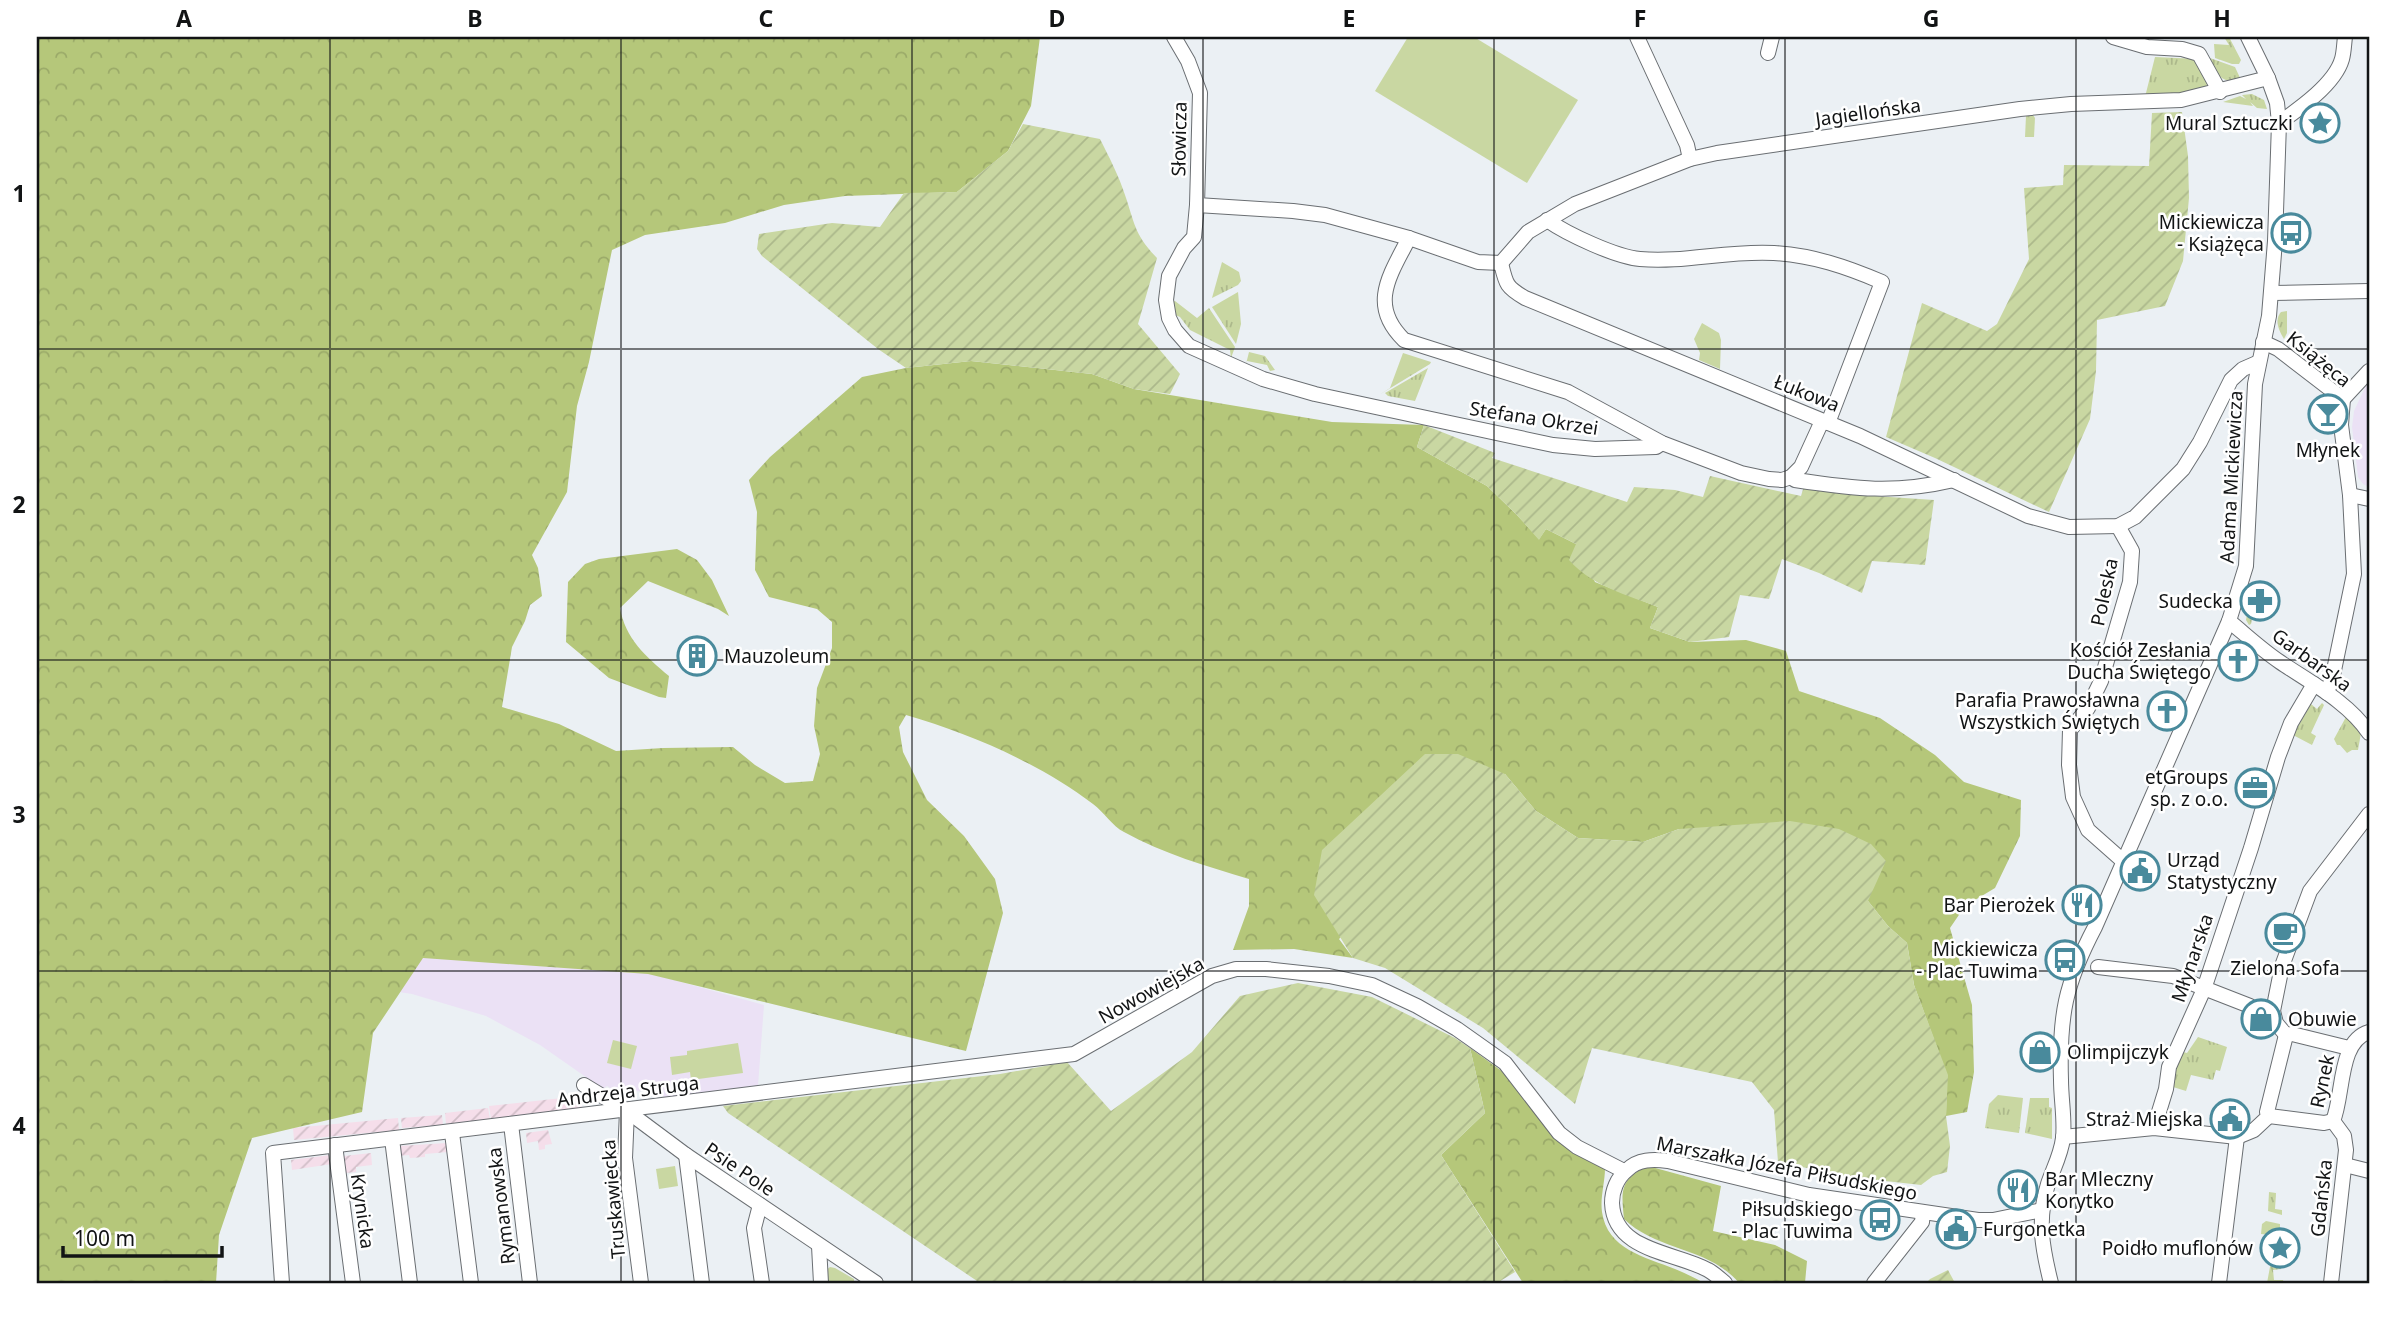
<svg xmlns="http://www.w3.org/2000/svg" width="2406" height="1320" viewBox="0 0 2406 1320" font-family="'Noto Sans',sans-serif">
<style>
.industrial{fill:url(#industrial-furrows)}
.education{fill:#ebe1f5}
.grass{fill:url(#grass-tufts)}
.forest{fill:url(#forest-crowns)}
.park{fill:#c9d7a2}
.garden{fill:url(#garden-furrows)}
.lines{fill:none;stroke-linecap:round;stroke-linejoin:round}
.minor-casing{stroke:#6a6e72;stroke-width:16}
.minor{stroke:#fff;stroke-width:14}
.grid{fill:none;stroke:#121415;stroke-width:2;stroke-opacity:0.55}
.labels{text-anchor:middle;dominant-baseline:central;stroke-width:5;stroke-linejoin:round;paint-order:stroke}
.street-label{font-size:19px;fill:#121415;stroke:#fff}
.poi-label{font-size:19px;fill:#121415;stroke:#fff;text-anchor:end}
.neatline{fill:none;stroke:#121415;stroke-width:2.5}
.grid-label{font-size:23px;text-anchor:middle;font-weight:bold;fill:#121415}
</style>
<defs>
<pattern id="industrial-furrows" width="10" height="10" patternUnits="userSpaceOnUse" patternTransform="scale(1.75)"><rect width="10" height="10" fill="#f5deea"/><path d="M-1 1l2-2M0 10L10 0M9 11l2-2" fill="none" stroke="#d1bec8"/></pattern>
<pattern id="grass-tufts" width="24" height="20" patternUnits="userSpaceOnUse" patternTransform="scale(1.75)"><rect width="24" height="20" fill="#c9d7a2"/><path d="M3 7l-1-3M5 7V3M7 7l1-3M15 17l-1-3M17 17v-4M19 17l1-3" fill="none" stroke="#acb88b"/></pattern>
<pattern id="forest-crowns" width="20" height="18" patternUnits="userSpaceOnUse" patternTransform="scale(1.75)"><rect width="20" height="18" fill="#b5c77a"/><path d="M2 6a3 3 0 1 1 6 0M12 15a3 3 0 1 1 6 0" fill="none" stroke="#9baa69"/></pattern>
<pattern id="garden-furrows" width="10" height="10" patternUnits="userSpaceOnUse" patternTransform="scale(1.75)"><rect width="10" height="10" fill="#c9d7a2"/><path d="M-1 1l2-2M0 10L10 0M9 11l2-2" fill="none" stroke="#acb88b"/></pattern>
</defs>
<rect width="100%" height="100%" fill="#ebf0f4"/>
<g class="industrial">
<polygon points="580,1096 582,1108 491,1119 489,1106"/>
<polygon points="488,1108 490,1119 446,1124 445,1113"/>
<polygon points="442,1115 443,1125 402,1128 401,1118"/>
<polygon points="398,1118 399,1130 294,1140 293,1128"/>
<polygon points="548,1130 552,1144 545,1145 545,1149 539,1150 538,1141 527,1143 526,1133"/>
<polygon points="447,1143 448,1152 425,1154 425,1157 410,1158 409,1155 399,1156 399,1146"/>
<polygon points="371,1153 372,1165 356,1167 356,1172 346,1173 344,1156"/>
<polygon points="331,1155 332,1164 292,1170 291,1160"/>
</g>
<g class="education">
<polygon points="2369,379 2369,487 2363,484 2358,477 2352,427 2354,411"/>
<polygon points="392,916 663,977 764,1005 758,1086 663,1098 662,1089 618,1093 607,1086 603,1089 540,1045 486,1016 412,994 379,989"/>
</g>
<g class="grass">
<polygon points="2224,37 2229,37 2241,60 2239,64 2232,64 2215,58 2214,44 2229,45"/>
<polygon points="2155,57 2198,59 2208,81 2206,87 2193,93 2145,97"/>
<path d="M2210,58L2235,67L2241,80C2219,83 2219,76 2210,58Z"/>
<polygon points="2252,94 2264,100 2267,109 2257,108 2250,102 2253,106 2223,102 2240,96 2246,99 2242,95"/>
<polygon points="2033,115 2035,118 2034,137 2025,137 2026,116"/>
<polygon points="1222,262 1239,272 1241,281 1238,285 1212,298"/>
<polygon points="1238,292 1241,324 1236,344 1212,307"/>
<polygon points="1175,301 1197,318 1209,308 1235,347 1231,358 1230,350 1190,330 1180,317 1173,314 1171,302"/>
<path d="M2287,311V333L2284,339C2279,331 2274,320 2281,312Z"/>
<polygon points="1249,352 1265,356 1275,370 1270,371 1267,365 1247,361 1245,368"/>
<polygon points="1403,353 1431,362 1430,364 1379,395 1390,388"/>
<polygon points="1428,368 1415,401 1388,396 1385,393"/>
<polygon points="2250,597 2256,597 2251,624 2249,625 2246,620"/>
<polygon points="2322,703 2324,705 2311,733 2316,736 2312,745 2293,735 2311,704 2317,709"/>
<polygon points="2346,717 2361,733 2358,750 2352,750 2347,753 2340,745 2337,745 2334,739"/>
<polygon points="2198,1037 2227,1047 2220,1071 2216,1070 2213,1080 2191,1075 2186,1091 2173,1087 2175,1071 2183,1052 2187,1053"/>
<polygon points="1998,1095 2023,1098 2019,1133 1985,1128 1989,1104"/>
<polygon points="2030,1098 2049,1098 2049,1107 2052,1108 2052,1139 2025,1133"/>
<polygon points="2269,1192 2276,1193 2275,1209 2282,1210 2282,1215 2268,1211"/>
<polygon points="2266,1221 2280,1224 2280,1236 2261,1234 2262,1224"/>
<polygon points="2272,1256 2277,1256 2281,1269 2273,1270 2274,1280 2283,1280 2284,1283 2267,1283"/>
<polygon points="830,1267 835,1268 854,1279 854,1283 823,1283 825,1271"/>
</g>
<g class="forest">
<path d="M37,37H1040L1031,106L1008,151L957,192L845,196L784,205L725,223L645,235L612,250L589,362L577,406L567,492L532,555L538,568L542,596L530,605L525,621L512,647L502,707L559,724L616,751L663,748L733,747L755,765L785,783L813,781L820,754L814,726L817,688L832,648V622L817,609L769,597L755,570L757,512L749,480L770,457L862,377L906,368L971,361L1092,374L1134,389L1332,422L1424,425L1417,447L1487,486L1516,514L1539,539L1546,529L1576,544L1595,582L1658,607L1650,628L1690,642L1746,640L1786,651L1799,691L1880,718L1935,755L1964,782L2021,800L2020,836L1995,888L1965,906L1950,928L1972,1005L1974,1072L1967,1112L1946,1116L1947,1075L1914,985L1907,943L1888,926L1868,901L1679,829L1643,842L1578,838L1536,811L1505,774L1339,939L1353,958L1294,949L1233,950L1249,906V879C1207,866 1163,854 1124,832C1112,826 1104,812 1093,804C1039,763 971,734 906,715L899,727L903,752L927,800L964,836L995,879L1003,913L966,1051L648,974L423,958L373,1033L362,1112L252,1138L219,1235L216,1283H37Z"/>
<path d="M677,549L697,560L712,580L729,616L718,609L648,581L620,608C625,638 646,657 669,676L666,698L659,697L609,678L566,642L568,582L585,564L599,559Z"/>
<path d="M1470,1048L1503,1072L1572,1153L1597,1162L1605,1168C1605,1183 1600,1197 1602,1212C1607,1249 1645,1257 1675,1269C1685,1273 1695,1278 1704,1283H1523L1441,1155L1485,1113Z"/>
<path d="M1648,1166L1721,1186L1713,1231L1775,1245L1807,1261L1805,1283H1739C1709,1247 1657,1251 1624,1219C1621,1190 1620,1179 1648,1166Z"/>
</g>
<g class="park">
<polygon points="1408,37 1474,37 1578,100 1527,183 1375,91"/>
<polygon points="1702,323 1719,333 1721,340 1720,369 1699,360 1700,353 1694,339"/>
<polygon points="613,1040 637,1046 631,1069 607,1063"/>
<polygon points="738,1043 743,1073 691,1080 690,1072 672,1075 670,1057 687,1055 687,1051"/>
<polygon points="675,1166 678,1186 659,1189 656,1169"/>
</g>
<g class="garden">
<polygon points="2182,112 2188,156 2189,198 2183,261 2165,306 2097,320 2096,371 2090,419 2049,512 1935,458 1886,437 1922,303 1987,331 1997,324 2029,259 2024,188 2063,185 2064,165 2149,166 2152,113"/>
<path d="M1023,124L1100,139C1109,157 1119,176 1125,195C1135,224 1134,234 1157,258L1138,324L1180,374L1170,394L1134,389L1092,374L971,361L906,368L878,349L762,256L757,249L759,234L832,223L880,227L904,193L957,192L1008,151Z"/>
<path d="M1424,425L1495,453L1492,458L1627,502L1634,487L1675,490L1703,497L1710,476L1801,496L1804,486L1875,496L1934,500L1925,565L1872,561L1862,593L1819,573L1782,559L1769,599L1740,595L1729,637L1690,642L1650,628L1658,607C1627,595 1592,586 1569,560L1576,544L1546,529L1539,540L1516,514L1487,486L1417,447Z"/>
<polygon points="1425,754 1458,754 1505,774 1536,811 1578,838 1643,842 1679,829 1790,821 1839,829 1871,844 1886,861 1868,901 1888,926 1907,943 1914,985 1948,1075 1946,1116 1950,1146 1947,1172 1933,1176 1921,1185 1850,1177 1778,1162 1774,1110 1752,1082 1592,1048 1575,1104 1483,1028 1385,968 1353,958 1314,895 1322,850"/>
<polygon points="1298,983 1372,997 1455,1038 1470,1048 1485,1113 1441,1155 1515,1272 1497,1283 980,1283 728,1113 723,1106 1000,1074 1067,1062 1111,1111 1192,1052 1240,996"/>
<polygon points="1948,1270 1955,1283 1926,1283 1930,1279"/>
</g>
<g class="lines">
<g class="minor-casing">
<g id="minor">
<polyline points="1174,37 1188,61 1200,93 1197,205 1194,237 1184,248 1169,276 1166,300 1169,318 1175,330 1189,346 1263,379 1315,394 1450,423 1553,445 1595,449 1656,447 1662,443"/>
<polyline points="1637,37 1687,145 1690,159"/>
<polyline points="2113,37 2147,47 2182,49 2199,54 2220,92"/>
<polyline points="1768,53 1772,37"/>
<path d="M2279,123C2299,109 2335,84 2342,59C2344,52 2344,44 2345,37"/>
<polyline points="1197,205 1293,211 1325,215 1409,238 1478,262 1501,263"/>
<path d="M1547,220C1567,234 1616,257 1640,259C1684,263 1729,250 1774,253C1812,255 1847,267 1882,282L1828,423"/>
<path d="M1409,238C1390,275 1368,305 1404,340L1568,392L1662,443L1741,473L1769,479L1782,480L1791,477L1801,467L1822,421"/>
<path d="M1501,263C1506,284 1506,287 1525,298L1860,436L2028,516L2069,527L2118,526L2135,517L2183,469L2200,442L2231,380L2243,369L2259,362"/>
<polyline points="1501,263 1528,232 1575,204 1690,159 1717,153 2020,109 2071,104 2181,100 2268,78"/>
<polyline points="2271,293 2369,291"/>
<polyline points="2263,342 2278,349 2343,399 2341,425 2350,495 2354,574 2333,675 2327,693"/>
<polyline points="2343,399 2369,371"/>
<path d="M1791,477L1795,480C1856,489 1894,494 1954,480"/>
<polyline points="2350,495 2369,499"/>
<polyline points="2118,526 2132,551 2130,582 2101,681 2088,708 2070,730 2069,765 2073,797 2088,830 2123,861"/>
<path d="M2229,621C2246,635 2262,650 2280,662C2311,683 2348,702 2369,733"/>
<polyline points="2098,967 2173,976 2250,1006"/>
<polyline points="2286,1035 2276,1023 2273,1011 2282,966 2310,891 2369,814"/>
<polyline points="2286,1035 2292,1034 2349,1048"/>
<polyline points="584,1085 627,1111 686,1155 876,1283"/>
<polyline points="627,1111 625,1158 641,1283"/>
<polyline points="2269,1116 2324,1123 2333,1121"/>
<path d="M2333,1121C2344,1095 2338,1041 2369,1032"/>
<polyline points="511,1124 530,1283"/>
<polyline points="2154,1128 2166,1089 2169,1067 2204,989 2251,848 2278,757 2291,723 2314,684"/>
<polyline points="452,1133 471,1283"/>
<polyline points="2063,1137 2154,1128 2237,1137 2254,1130 2269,1116 2267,1112 2286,1035"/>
<polyline points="392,1139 410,1283"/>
<polyline points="335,1145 353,1283"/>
<polyline points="686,1155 702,1283"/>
<polyline points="2345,1165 2369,1171"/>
<polyline points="760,1205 754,1228 762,1283"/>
<polyline points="819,1246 821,1283"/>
<polyline points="282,1283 273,1153 1074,1054 1212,976 1236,969 1266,969 1329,976 1372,985 1417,1006 1457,1029 1505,1063 1559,1133 1577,1147 1624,1171"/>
<path d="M1725,1283C1720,1279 1714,1273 1708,1270C1676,1252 1614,1252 1612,1203C1612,1191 1617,1178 1627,1170C1638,1159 1653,1159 1668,1161L1809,1195L1978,1220H1993L2042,1210"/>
<polyline points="1874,1283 1922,1222 1923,1213"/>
<path d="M2051,1283C2042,1247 2037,1220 2048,1184C2053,1169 2061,1155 2063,1138C2065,1120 2061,1099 2061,1080C2059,1016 2065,984 2095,927L2229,621L2246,566L2255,384L2269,316L2275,241L2279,123L2277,103L2268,78L2248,37"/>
<polyline points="2219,1283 2237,1137"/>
<polyline points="2331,1283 2346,1150 2344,1136 2333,1121"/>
</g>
</g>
<use href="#minor" class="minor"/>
</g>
<path class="grid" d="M330,37V1283M621,37V1283M912,37V1283M1203,37V1283M1494,37V1283M1785,37V1283M2076,37V1283M37,349H2369M37,660H2369M37,971H2369"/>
<defs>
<g id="sight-ring" transform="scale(2.0125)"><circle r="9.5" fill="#fff" stroke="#498a9c" stroke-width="1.5"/><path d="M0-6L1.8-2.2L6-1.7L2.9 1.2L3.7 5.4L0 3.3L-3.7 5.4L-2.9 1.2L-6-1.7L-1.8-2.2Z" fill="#498a9c"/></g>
<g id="bus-ring" transform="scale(2.0125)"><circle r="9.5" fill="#fff" stroke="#498a9c" stroke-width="1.5"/><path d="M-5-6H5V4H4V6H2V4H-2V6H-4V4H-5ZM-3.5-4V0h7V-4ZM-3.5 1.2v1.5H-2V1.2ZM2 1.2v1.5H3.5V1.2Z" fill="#498a9c"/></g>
<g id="bar-ring" transform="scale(2.0125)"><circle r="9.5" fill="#fff" stroke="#498a9c" stroke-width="1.5"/><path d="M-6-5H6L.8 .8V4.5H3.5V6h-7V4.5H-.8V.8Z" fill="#498a9c"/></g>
<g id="pharmacy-ring" transform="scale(2.0125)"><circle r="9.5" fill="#fff" stroke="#498a9c" stroke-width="1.5"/><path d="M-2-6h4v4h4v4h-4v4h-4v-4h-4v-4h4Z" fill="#498a9c"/></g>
<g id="building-ring" transform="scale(2.0125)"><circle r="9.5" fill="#fff" stroke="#498a9c" stroke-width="1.5"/><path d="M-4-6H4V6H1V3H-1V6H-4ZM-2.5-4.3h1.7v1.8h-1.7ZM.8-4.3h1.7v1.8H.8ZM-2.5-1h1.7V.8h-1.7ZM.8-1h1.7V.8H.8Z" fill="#498a9c"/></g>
<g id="church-ring" transform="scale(2.0125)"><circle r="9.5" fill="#fff" stroke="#498a9c" stroke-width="1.5"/><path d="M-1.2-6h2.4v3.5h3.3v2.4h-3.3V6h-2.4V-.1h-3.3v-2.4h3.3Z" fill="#498a9c"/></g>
<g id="office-ring" transform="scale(2.0125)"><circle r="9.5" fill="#fff" stroke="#498a9c" stroke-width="1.5"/><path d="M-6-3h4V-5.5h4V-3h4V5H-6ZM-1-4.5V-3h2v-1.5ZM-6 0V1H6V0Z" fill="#498a9c"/></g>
<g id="civic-ring" transform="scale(2.0125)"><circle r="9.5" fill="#fff" stroke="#498a9c" stroke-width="1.5"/><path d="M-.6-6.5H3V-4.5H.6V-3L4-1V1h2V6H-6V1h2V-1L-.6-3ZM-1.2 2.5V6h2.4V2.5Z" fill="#498a9c"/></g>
<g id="restaurant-ring" transform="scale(2.0125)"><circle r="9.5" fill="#fff" stroke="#498a9c" stroke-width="1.5"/><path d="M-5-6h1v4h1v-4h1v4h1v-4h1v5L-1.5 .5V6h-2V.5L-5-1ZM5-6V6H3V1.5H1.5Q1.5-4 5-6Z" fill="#498a9c"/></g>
<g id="cafe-ring" transform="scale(2.0125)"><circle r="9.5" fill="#fff" stroke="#498a9c" stroke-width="1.5"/><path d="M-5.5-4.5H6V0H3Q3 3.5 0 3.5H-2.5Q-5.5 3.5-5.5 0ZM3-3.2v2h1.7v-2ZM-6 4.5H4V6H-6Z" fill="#498a9c"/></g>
<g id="shop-ring" transform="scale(2.0125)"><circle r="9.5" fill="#fff" stroke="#498a9c" stroke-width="1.5"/><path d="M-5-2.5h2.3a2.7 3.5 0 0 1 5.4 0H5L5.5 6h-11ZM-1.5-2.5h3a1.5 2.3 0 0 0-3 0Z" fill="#498a9c"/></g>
</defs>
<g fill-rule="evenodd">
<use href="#sight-ring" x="2320" y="123"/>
<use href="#bus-ring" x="2291" y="233"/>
<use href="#bar-ring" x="2328" y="414"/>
<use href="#pharmacy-ring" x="2260" y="601"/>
<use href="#building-ring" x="697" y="656"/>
<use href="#church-ring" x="2238" y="661"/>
<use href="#church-ring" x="2167" y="711"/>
<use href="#office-ring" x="2255" y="788"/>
<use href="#civic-ring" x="2140" y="871"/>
<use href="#restaurant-ring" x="2082" y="905"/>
<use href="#cafe-ring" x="2285" y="933"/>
<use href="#bus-ring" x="2065" y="960"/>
<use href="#shop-ring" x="2261" y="1019"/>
<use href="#shop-ring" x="2040" y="1052"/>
<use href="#civic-ring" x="2230" y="1119"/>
<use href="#restaurant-ring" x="2018" y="1190"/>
<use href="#bus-ring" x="1880" y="1220"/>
<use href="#civic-ring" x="1956" y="1229"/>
<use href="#sight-ring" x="2280" y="1248"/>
</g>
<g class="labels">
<g class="street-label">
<text transform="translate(1868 112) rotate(-8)">Jagiellońska</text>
<text transform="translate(1179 139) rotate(-89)">Słowicza</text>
<text transform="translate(2319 359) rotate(39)">Książęca</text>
<text transform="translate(1807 393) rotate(22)">Łukowa</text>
<text transform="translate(1534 418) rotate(9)">Stefana Okrzei</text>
<text transform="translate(2231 477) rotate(-87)">Adama Mickiewicza</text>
<text transform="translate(2104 592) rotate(-78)">Poleska</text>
<text transform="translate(2312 660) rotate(36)">Garbarska</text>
<text transform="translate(2192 958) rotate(-71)">Młynarska</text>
<text transform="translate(1151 990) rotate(-29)">Nowowiejska</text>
<text transform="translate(2322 1081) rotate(-78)">Rynek</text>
<text transform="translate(628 1091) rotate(-7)">Andrzeja Struga</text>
<text transform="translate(1787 1168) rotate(11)">Marszałka Józefa Piłsudskiego</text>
<text transform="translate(740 1169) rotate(34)">Psie Pole</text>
<text transform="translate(2321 1198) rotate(-84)">Gdańska</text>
<text transform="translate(613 1199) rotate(-95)">Truskawiecka</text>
<text transform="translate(501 1206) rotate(-97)">Rymanowska</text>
<text transform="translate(363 1211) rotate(82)">Krynicka</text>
</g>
<g class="poi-label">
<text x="2293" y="123">Mural Sztuczki</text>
<text x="2264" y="222">Mickiewicza<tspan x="2264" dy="22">- Książęca</tspan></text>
<text x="2328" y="450" text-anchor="middle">Młynek</text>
<text x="2233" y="601">Sudecka</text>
<text x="2211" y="650">Kościół Zesłania<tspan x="2211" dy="22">Ducha Świętego</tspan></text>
<text x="724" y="656" text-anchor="start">Mauzoleum</text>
<text x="2140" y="700">Parafia Prawosławna<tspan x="2140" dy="22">Wszystkich Świętych</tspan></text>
<text x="2228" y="777">etGroups<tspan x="2228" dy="22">sp. z o.o.</tspan></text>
<text x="2167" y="860" text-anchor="start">Urząd<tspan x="2167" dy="22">Statystyczny</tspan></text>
<text x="2055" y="905">Bar Pierożek</text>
<text x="2038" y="949">Mickiewicza<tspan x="2038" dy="22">- Plac Tuwima</tspan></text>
<text x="2285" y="968" text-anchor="middle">Zielona Sofa</text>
<text x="2288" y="1019" text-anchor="start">Obuwie</text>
<text x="2067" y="1052" text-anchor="start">Olimpijczyk</text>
<text x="2203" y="1119">Straż Miejska</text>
<text x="2045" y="1179" text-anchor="start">Bar Mleczny<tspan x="2045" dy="22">Korytko</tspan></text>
<text x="1853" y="1209">Piłsudskiego<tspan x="1853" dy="22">- Plac Tuwima</tspan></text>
<text x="1983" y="1229" text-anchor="start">Furgonetka</text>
<text x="2253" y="1248">Poidło muflonów</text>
</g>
</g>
<rect width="2406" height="1320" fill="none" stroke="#ffffff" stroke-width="77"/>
<path d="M63 1246v10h159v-10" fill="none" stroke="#121415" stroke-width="3.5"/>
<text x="74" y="1246" font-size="21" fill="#121415" stroke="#ffffff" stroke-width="5" paint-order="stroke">100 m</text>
<rect x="38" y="38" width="2330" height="1244" class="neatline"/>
<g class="grid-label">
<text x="184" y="27">A</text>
<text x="475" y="27">B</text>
<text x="766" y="27">C</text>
<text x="1057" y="27">D</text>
<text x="1349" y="27">E</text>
<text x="1640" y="27">F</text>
<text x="1931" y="27">G</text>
<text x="2222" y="27">H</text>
<text x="19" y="202">1</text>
<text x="19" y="513">2</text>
<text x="19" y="823">3</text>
<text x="19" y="1134">4</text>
</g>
</svg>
